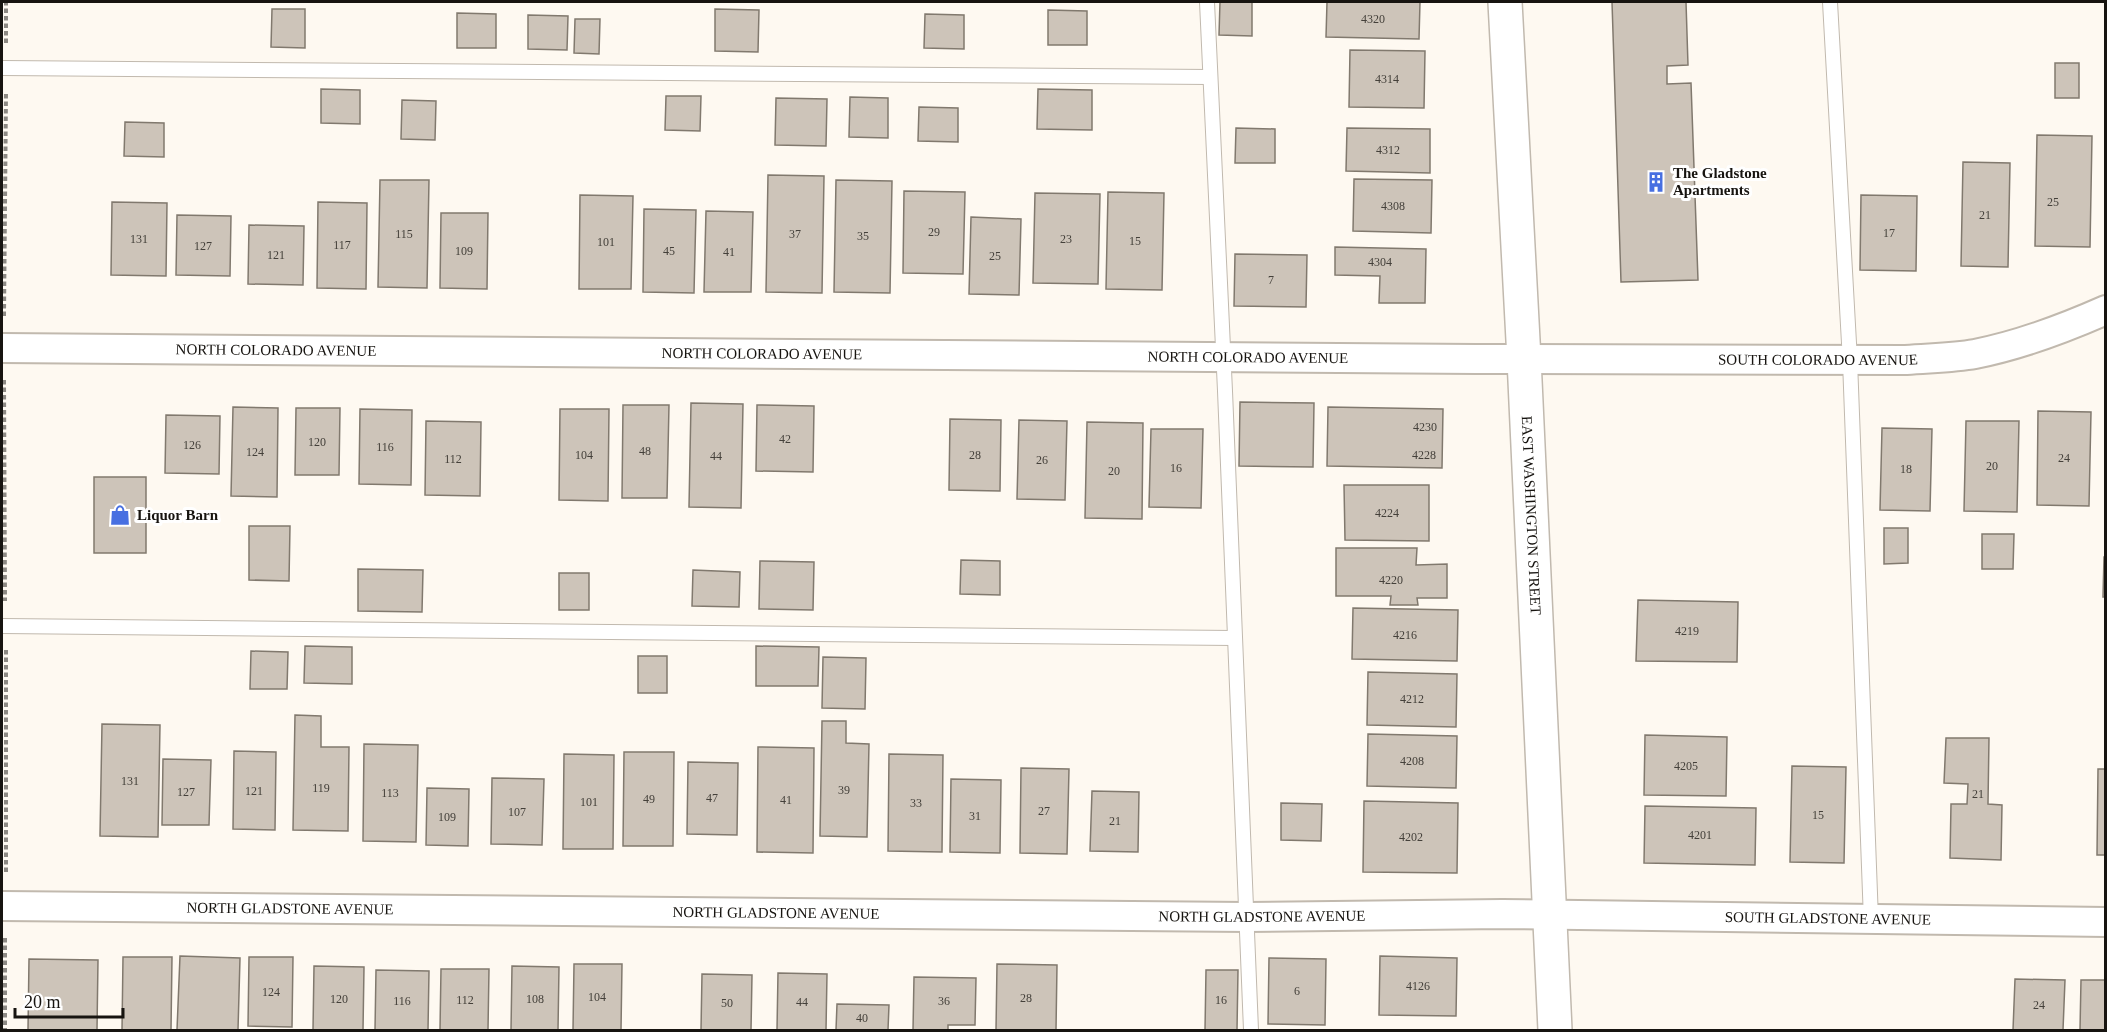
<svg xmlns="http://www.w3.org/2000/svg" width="2107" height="1032" viewBox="0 0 2107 1032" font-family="'Times New Roman',serif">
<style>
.building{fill:#cdc4b9;stroke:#81796e;stroke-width:1.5}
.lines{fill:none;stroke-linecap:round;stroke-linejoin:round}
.service-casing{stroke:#c1b9ae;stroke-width:16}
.minor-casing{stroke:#c1b9ae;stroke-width:32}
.primary-casing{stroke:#c1b9ae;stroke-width:36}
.path{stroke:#8d8983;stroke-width:4;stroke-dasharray:4.5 3;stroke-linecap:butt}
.service{stroke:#fff;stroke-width:14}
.minor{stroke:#fff;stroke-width:28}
.primary{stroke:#fff;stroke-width:33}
.labels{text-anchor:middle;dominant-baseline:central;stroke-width:6;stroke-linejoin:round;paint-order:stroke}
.number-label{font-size:12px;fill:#44403a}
.poi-label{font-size:15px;font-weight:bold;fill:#171410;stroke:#fff;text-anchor:start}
.street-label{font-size:15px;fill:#171410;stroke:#fff}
</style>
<rect width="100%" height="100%" fill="#fef9f1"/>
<g class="building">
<polygon points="1220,2 1252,2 1252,36 1219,35"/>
<polygon points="1327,2 1420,2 1419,39 1326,37"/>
<polygon points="1612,2 1686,2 1688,65 1667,66 1667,84 1691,83 1698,280 1621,282"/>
<polygon points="272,9 305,9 305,48 271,47"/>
<polygon points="715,9 759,10 758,52 715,51"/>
<polygon points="1048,10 1087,11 1087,45 1048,45"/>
<polygon points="457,13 496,14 496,48 457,48"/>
<polygon points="925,14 964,15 964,49 924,48"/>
<polygon points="528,15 568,16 567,50 528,49"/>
<polygon points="575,19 600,19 599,54 574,53"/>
<polygon points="1350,50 1425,51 1424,108 1349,107"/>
<rect x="2055" y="63" width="24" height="35"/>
<polygon points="321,89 360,90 360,124 321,123"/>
<polygon points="1038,89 1092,90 1092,130 1037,129"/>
<polygon points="666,96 701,96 700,131 665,130"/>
<polygon points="850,97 888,98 888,138 849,137"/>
<polygon points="776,98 827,99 826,146 775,145"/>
<polygon points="402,100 436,101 435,140 401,139"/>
<polygon points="919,107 958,108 958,142 918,141"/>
<polygon points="125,122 164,123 164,157 124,156"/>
<polygon points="1236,128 1275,129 1275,163 1235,163"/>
<polygon points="1347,128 1430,129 1430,173 1346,171"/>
<polygon points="2037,135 2092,136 2090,247 2035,246"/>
<polygon points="1963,162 2010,163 2008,267 1961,266"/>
<polygon points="768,175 824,176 822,293 766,292"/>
<polygon points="1354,179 1432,180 1431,233 1353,231"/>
<polygon points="380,180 429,180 427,288 378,287"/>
<polygon points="836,180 892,181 890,293 834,292"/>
<polygon points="904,191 965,192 963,274 903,273"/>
<polygon points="1108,192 1164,193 1162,290 1106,289"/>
<polygon points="1035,193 1100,194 1098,284 1033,283"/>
<polygon points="580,195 633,196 631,289 579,289"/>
<polygon points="1861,195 1917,196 1916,271 1860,270"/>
<polygon points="112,202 167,203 166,276 111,275"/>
<polygon points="318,202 367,203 366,289 317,288"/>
<polygon points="644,209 696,210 694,293 643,292"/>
<polygon points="706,211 753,212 751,292 704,292"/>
<polygon points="441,213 488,213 487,289 440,288"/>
<polygon points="177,215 231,216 230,276 176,275"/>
<polygon points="971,217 1021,219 1019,295 969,294"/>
<polygon points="249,225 304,226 303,285 248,284"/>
<polygon points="1335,247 1426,249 1425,303 1379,303 1380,276 1335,275"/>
<polygon points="1235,254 1307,255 1306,307 1234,306"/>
<polygon points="1240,402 1314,403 1313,467 1239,466"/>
<polygon points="691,403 743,404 741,508 689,507"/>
<polygon points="623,405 669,405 667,498 622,498"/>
<polygon points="757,405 814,406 813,472 756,471"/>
<polygon points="233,407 278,408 277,497 231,496"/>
<polygon points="1328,407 1443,409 1442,468 1327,466"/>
<polygon points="296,408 340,408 339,475 295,475"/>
<polygon points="360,409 412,410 411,485 359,484"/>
<polygon points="560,409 609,409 608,501 559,500"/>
<polygon points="2038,411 2091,412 2089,506 2037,505"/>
<polygon points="166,415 220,416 219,474 165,473"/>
<polygon points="950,419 1001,420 1000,491 949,490"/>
<polygon points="1019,420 1067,421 1065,500 1017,499"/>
<polygon points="426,421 481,422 480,496 425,495"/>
<polygon points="1966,421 2019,421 2017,512 1964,511"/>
<polygon points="1087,422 1143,423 1142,519 1085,518"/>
<polygon points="1882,428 1932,429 1930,511 1880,510"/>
<polygon points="1151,429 1203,429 1201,508 1149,507"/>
<rect x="94" y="477" width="52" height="76"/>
<polygon points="1344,485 1429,485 1429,541 1345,540"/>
<polygon points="249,526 290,526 289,581 249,580"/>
<polygon points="1884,528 1908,528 1908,563 1884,564"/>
<polygon points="1982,534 2014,534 2013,569 1982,569"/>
<polygon points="1336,548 1417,548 1416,565 1447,564 1447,598 1417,598 1418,605 1390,605 1391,596 1336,596"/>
<polygon points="2104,557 2106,557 2106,597 2103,597"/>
<polygon points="961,560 1000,561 1000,595 960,594"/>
<polygon points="760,561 814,562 813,610 759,609"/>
<polygon points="358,569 423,570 422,612 358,611"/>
<polygon points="693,570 740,572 739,607 692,606"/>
<rect x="559" y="573" width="30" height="37"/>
<polygon points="1638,600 1738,602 1737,662 1636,661"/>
<polygon points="1353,608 1458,610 1457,661 1352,659"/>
<polygon points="305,646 352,647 352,684 304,683"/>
<polygon points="756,646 819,647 818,686 756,686"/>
<polygon points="251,651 288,652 287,689 250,689"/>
<rect x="638" y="656" width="29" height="37"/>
<polygon points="823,657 866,658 865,709 822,708"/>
<polygon points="1368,672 1457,674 1456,727 1367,725"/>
<polygon points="295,715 321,716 321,747 349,747 348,831 293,830"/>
<polygon points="822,721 846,721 846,743 869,744 867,837 820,836"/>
<polygon points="102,724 160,725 158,837 100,836"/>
<polygon points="1368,734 1457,736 1456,788 1367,786"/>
<polygon points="1645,735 1727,737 1726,796 1644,795"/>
<polygon points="1946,738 1989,738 1988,804 2002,805 2001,860 1950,858 1951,804 1967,804 1968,784 1944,783"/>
<polygon points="364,744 418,745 416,842 363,841"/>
<polygon points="758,747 814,748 813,853 757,852"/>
<polygon points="234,751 276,752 275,830 233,829"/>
<polygon points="624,752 674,752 673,846 623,846"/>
<polygon points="564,754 614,755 613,849 563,849"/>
<polygon points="889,754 943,755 942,852 888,851"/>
<polygon points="163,759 211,760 209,825 162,825"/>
<polygon points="688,762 738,763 737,835 687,834"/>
<polygon points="1792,766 1846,767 1844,863 1790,862"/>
<polygon points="1021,768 1069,769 1067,854 1020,853"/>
<polygon points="2098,769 2106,769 2106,855 2097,855"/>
<polygon points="492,778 544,779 542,845 491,844"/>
<polygon points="951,779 1001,780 1000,853 950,852"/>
<polygon points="427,788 469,789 468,846 426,845"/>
<polygon points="1092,791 1139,792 1138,852 1090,851"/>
<polygon points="1364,801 1458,803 1457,873 1363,872"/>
<polygon points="1281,803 1322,804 1321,841 1281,840"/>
<polygon points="1645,806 1756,808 1755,865 1644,863"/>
<polygon points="180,956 240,958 238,1030 177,1030"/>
<polygon points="1380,956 1457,958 1456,1016 1379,1015"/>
<polygon points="123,957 172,957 171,1030 122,1030"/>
<polygon points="249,957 293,957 292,1027 248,1026"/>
<polygon points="1269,958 1326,959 1325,1025 1268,1024"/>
<polygon points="29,959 98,960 97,1030 28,1030"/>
<polygon points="574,964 622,964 621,1030 573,1030"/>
<polygon points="997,964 1057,965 1056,1030 996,1030"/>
<polygon points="314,966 364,967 363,1030 313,1030"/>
<polygon points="512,966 559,967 558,1030 511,1030"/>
<polygon points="441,969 489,969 488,1030 440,1030"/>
<polygon points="376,970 429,971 428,1030 375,1030"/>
<polygon points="1206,970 1238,970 1237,1030 1205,1030"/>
<polygon points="778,973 827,974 826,1030 777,1030"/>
<polygon points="702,974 752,975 751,1030 701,1030"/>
<polygon points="914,977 976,978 975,1025 948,1025 948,1030 913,1030"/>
<polygon points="2015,979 2065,980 2063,1030 2013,1030"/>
<polygon points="2081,980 2106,980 2106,1030 2080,1030"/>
<polygon points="837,1004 889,1005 888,1030 836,1030"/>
</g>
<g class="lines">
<g class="service-casing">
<g id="service">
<polyline points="1207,2 1225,391 1251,1030"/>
<polyline points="1830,2 1850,361 1871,920"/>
<polyline points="2,68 1210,77"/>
<polyline points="2,626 1234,638"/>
</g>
</g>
<g class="minor-casing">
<g id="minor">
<path id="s1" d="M2,348L1476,359L1906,360C1929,358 1953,358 1975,354C2021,345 2063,329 2106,310"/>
<path id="s2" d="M2,906L1247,917L1502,914L2106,922"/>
</g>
</g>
<g class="primary-casing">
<g id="primary">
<path id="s3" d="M1505,2L1524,359L1555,1030"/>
</g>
</g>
<g class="path">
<polyline points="6,43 6,2"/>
<polyline points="4,316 6,92"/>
<polyline points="4,380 5,601"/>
<polyline points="6,650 6,874"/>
<polyline points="5,938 5,1030"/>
</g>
<use href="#service" class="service"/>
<use href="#minor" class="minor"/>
<use href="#primary" class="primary"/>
</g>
<defs>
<g id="building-bare" transform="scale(1.62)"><path d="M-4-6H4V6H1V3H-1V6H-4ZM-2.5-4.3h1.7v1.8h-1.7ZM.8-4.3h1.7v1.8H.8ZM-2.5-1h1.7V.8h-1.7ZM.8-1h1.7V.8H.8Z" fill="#476fe1" stroke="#fff" stroke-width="2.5" paint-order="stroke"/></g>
<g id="shop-bare" transform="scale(1.62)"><path d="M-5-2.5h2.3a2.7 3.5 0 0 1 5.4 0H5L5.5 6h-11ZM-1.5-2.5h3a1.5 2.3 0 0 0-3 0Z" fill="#476fe1" stroke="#fff" stroke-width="2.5" paint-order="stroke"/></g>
</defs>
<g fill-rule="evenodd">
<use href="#building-bare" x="1656" y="182"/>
<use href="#shop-bare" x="120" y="515"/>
</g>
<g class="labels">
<g class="number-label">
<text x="1373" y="19">4320</text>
<text x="1387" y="79">4314</text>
<text x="1388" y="150">4312</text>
<text x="2053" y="202">25</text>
<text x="1393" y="206">4308</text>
<text x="1985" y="215">21</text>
<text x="934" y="232">29</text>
<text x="1889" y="233">17</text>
<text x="404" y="234">115</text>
<text x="795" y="234">37</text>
<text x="863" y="236">35</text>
<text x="139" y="239">131</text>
<text x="1066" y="239">23</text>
<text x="1135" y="241">15</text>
<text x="606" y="242">101</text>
<text x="342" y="245">117</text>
<text x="203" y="246">127</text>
<text x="464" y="251">109</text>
<text x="669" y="251">45</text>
<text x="729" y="252">41</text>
<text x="276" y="255">121</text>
<text x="995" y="256">25</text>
<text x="1380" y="262">4304</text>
<text x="1271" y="280">7</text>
<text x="1425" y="427">4230</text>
<text x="785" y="439">42</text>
<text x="317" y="442">120</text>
<text x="192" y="445">126</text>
<text x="385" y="447">116</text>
<text x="645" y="451">48</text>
<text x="255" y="452">124</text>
<text x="584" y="455">104</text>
<text x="975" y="455">28</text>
<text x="1424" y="455">4228</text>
<text x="716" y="456">44</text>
<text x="2064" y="458">24</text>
<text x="453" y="459">112</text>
<text x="1042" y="460">26</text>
<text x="1992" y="466">20</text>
<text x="1176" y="468">16</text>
<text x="1906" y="469">18</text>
<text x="1114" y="471">20</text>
<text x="1387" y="513">4224</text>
<text x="1391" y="580">4220</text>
<text x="1687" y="631">4219</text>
<text x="1405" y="635">4216</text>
<text x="1412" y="699">4212</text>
<text x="1412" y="761">4208</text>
<text x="1686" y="766">4205</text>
<text x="130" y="781">131</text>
<text x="321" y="788">119</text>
<text x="844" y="790">39</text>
<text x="254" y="791">121</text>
<text x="186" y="792">127</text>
<text x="390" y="793">113</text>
<text x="1978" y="794">21</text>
<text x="712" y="798">47</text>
<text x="649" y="799">49</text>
<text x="786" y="800">41</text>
<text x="589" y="802">101</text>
<text x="916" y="803">33</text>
<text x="1044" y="811">27</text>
<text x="517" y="812">107</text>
<text x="1818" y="815">15</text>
<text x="975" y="816">31</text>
<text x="447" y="817">109</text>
<text x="1115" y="821">21</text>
<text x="1700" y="835">4201</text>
<text x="1411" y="837">4202</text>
<text x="1418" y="986">4126</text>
<text x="1297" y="991">6</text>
<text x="271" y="992">124</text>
<text x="597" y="997">104</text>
<text x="1026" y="998">28</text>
<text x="339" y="999">120</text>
<text x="535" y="999">108</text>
<text x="465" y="1000">112</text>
<text x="1221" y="1000">16</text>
<text x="402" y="1001">116</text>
<text x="944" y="1001">36</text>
<text x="802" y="1002">44</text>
<text x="727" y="1003">50</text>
<text x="2039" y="1005">24</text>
<text x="862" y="1018">40</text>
</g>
<g class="poi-label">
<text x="1673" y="173">The Gladstone<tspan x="1673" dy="17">Apartments</tspan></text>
<text x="137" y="515">Liquor Barn</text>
</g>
<g class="street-label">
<text stroke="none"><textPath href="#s1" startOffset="274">NORTH COLORADO AVENUE</textPath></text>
<text stroke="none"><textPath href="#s1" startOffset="760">NORTH COLORADO AVENUE</textPath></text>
<text stroke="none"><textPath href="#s1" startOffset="1246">NORTH COLORADO AVENUE</textPath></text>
<text stroke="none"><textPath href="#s1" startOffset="1816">SOUTH COLORADO AVENUE</textPath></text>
<text stroke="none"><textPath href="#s3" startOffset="514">EAST WASHINGTON STREET</textPath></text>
<text stroke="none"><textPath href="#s2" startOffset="288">NORTH GLADSTONE AVENUE</textPath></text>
<text stroke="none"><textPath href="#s2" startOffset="774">NORTH GLADSTONE AVENUE</textPath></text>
<text stroke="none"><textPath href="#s2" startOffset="1260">NORTH GLADSTONE AVENUE</textPath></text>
<text stroke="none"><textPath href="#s2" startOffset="1826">SOUTH GLADSTONE AVENUE</textPath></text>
</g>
</g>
<rect width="2107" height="1032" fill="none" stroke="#171410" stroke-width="6"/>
<path d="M15 1008v9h108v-9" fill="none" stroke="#171410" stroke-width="3"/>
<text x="24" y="1008" font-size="18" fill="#171410" stroke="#ffffff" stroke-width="4.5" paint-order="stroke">20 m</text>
</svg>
